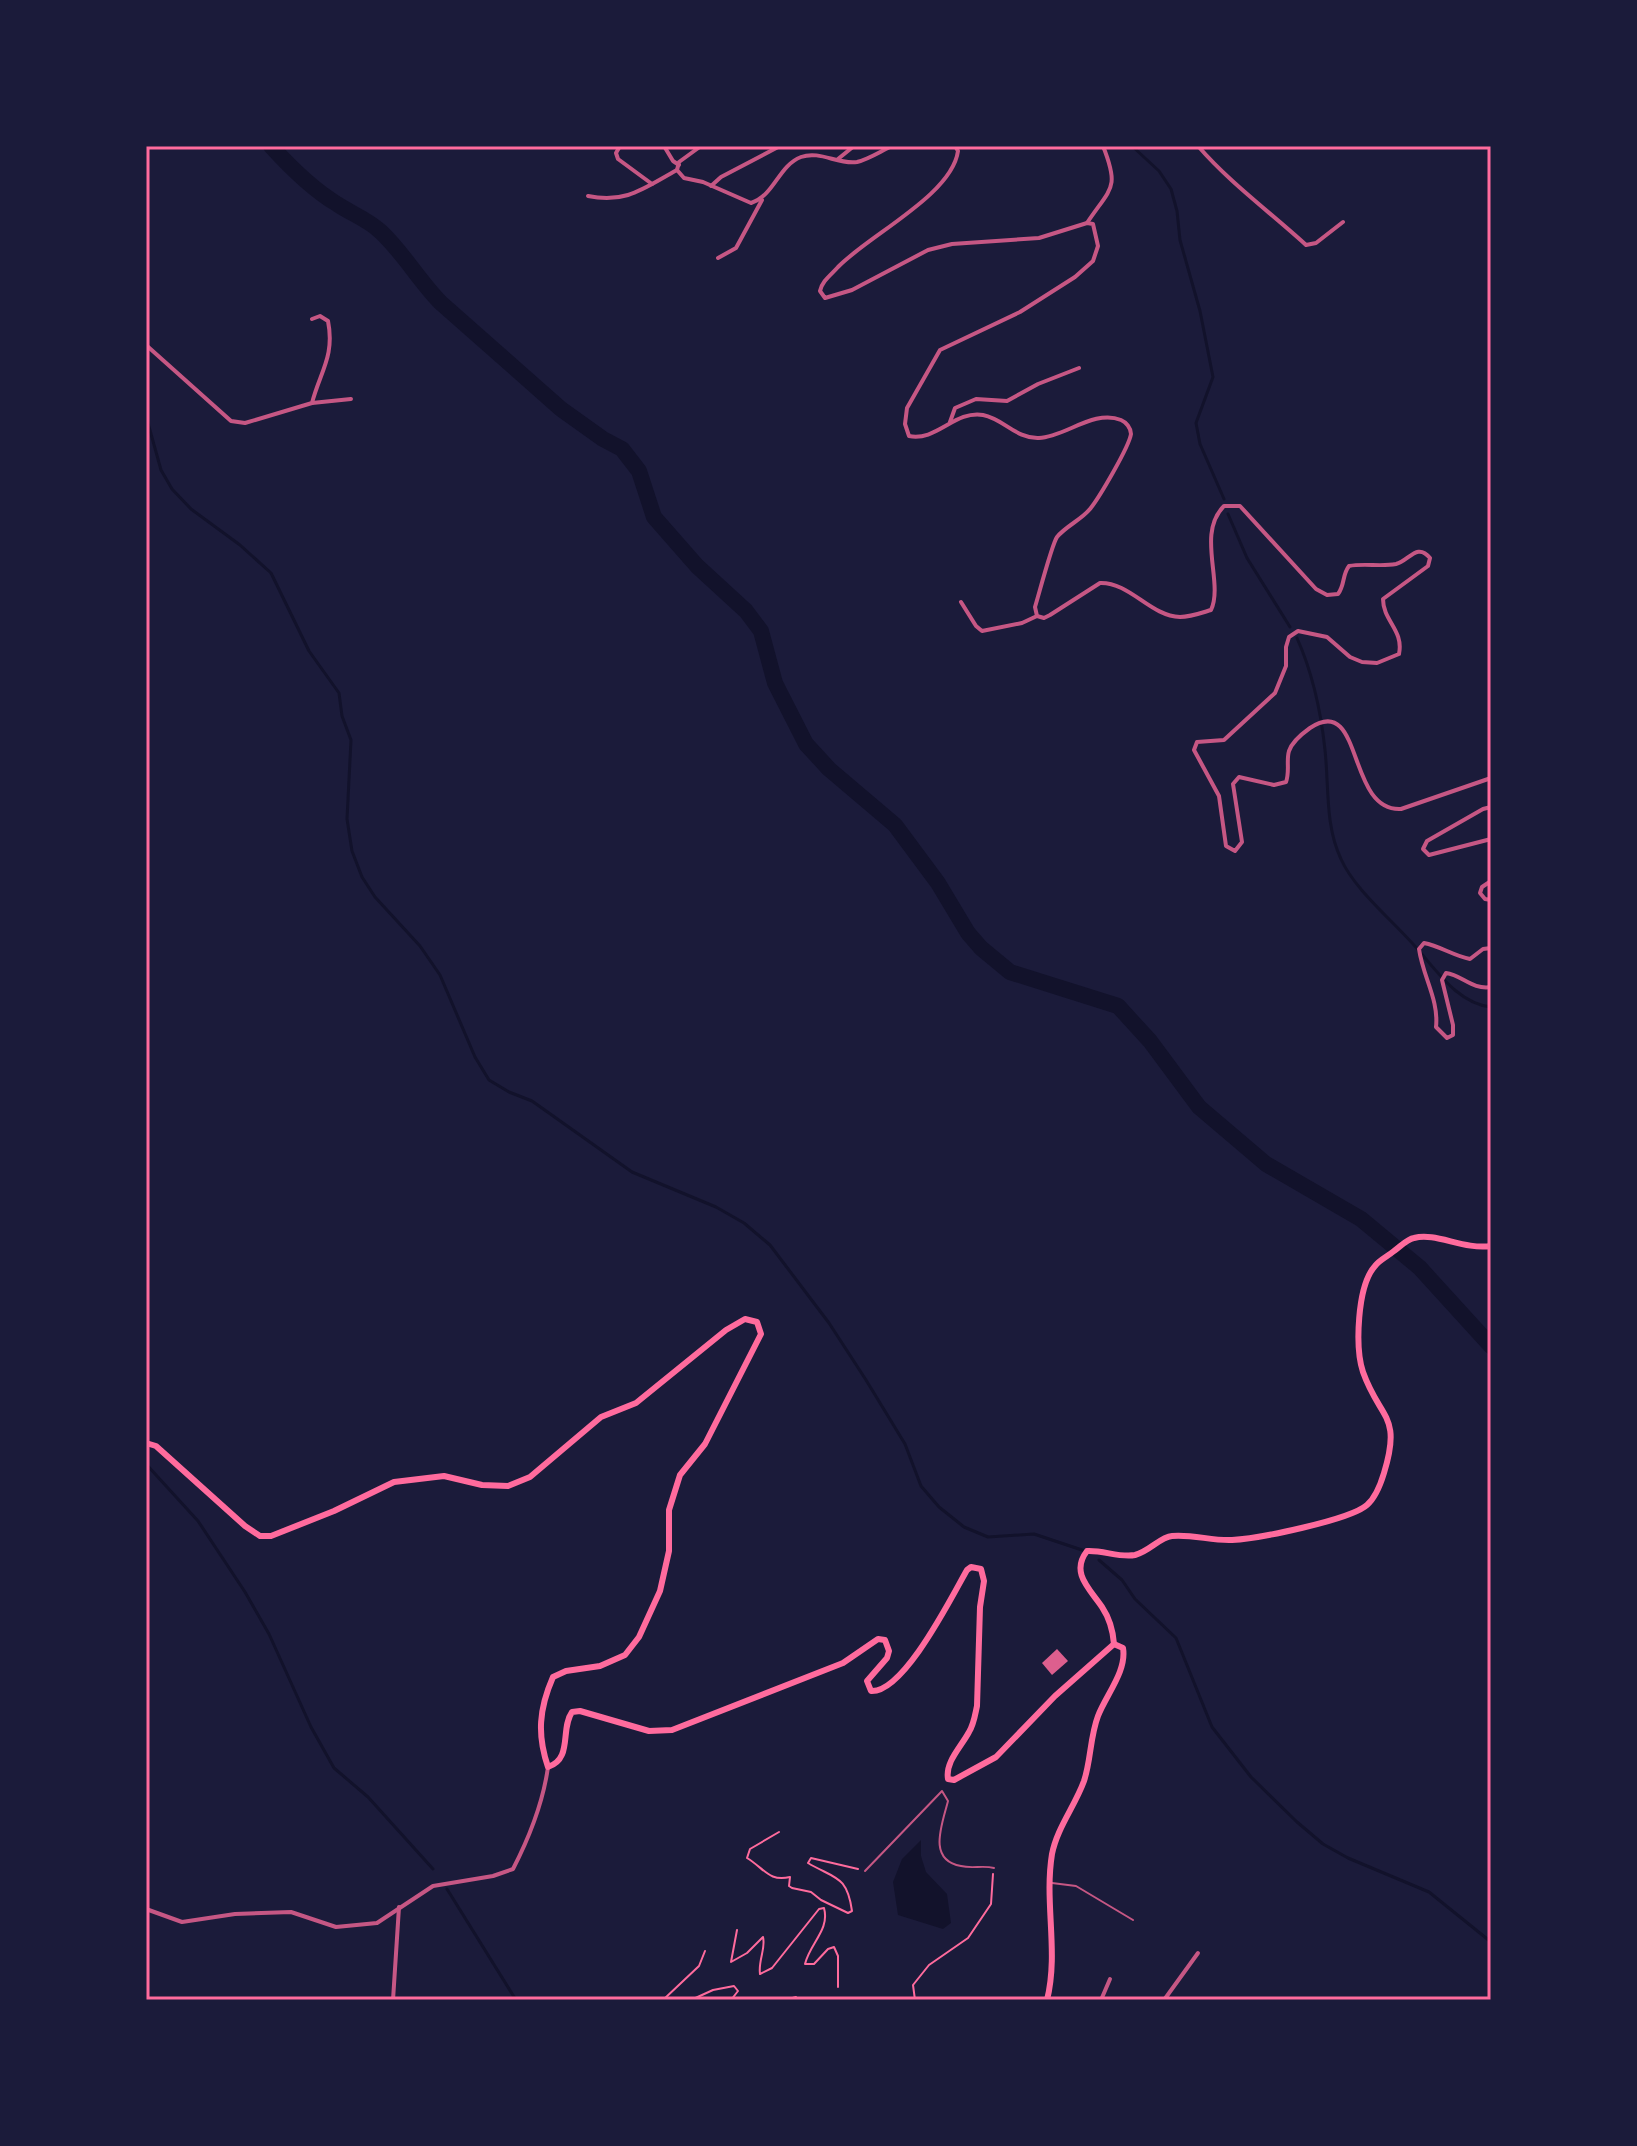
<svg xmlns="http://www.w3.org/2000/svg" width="1637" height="2146" viewBox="0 0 1637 2146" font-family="'PT Sans',sans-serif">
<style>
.water{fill:#12122b}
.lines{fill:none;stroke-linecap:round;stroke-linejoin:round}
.stream{stroke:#12122b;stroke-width:3}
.river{stroke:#12122b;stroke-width:16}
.building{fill:#dd5f8e}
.path{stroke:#ff6b9d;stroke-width:2}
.service{stroke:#c65784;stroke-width:2}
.minor{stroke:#c65784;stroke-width:4}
.secondary{stroke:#ff6b9d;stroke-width:6}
.neatline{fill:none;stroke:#ff6b9d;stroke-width:3}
</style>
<rect width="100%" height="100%" fill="#1b1b3a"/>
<polygon class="water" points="921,1840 921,1856 926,1872 947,1894 951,1923 943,1929 898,1915 893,1882 902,1859"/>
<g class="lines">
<g class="stream">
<polyline points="1132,146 1159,171 1171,189 1177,211 1180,240 1200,311 1213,377 1196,423 1200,444 1224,499"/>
<polyline points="146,416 161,470 172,489 191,509 240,545 271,573 309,651 339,693 342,716 351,740 347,819 352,851 362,877 375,897 420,946 440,975 475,1057 489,1080 509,1092 532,1101 632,1172 716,1207 744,1223 770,1245 829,1323 866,1380 905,1444 921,1486 939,1507 964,1527 988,1537 1034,1534 1085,1551"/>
<polyline points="1228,514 1247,558 1290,627"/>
<path d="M1297,638C1313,674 1321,712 1325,750C1329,786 1325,826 1341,859C1355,891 1397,924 1420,952C1439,974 1460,1004 1491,1007"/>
<polyline points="146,1464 198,1521 245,1592 269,1634 311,1727 334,1768 368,1797 433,1869"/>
<polyline points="1099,1560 1122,1580 1135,1599 1176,1638 1212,1727 1251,1777 1297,1822 1323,1844 1348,1858 1429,1892 1491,1942"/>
<polyline points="447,1889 516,2000"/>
</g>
<path class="river" d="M271,146C291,168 312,189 337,204C352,214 367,219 380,231C403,252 419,281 441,303L561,409L603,439L622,449L639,471L654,517L697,566L746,611L761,631L775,683L806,744L829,769L895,825L938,883L968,933L981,948L1010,972L1118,1006L1150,1041L1199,1107L1266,1164L1361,1219L1420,1268L1491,1346"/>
</g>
<polygon class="building" points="1057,1649 1068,1661 1052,1675 1042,1663"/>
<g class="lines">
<g class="path">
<path d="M779,1832L750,1849L747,1858C765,1869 769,1882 790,1877L789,1886L792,1888L811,1892L821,1900L848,1913L852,1911C847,1875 835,1879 808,1863L811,1858L858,1869"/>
<path d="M737,1930L731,1962L747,1953L763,1937C766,1948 758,1961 760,1974L772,1968L819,1909L824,1908C830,1930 810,1943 805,1964H814L828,1949L834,1947L838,1956V1987"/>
<polyline points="663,2000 699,1966 705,1951"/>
<polyline points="691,2000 713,1990 734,1986 738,1991 731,2000"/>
<polyline points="759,2000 760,2000"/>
<polyline points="785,2000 796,1997 798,2000"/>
<polyline points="915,2000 913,1985 929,1965 968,1938 991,1904 993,1874"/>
</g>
<g class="service">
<path d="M865,1871L942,1791L948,1801C942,1825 927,1860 961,1866C972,1869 983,1865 994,1868"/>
<polyline points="1052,1883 1076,1886 1133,1920"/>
</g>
<g class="minor">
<polyline points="620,146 616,153 618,159 652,184"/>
<polyline points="664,146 673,161 679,165"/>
<path d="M701,146L679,162L677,170L684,178L703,182L751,203C775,195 778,166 801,157C820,150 838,165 857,162C869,159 881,151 892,146"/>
<path d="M955,146L958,151C952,195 869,235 838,267C831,275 822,281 820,291L825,298L852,290L928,250L952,244L1039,238L1087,223L1093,224L1098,246L1093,261L1075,277L1020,312L940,350L907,408L905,424L909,436C936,442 955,410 983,415C1004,419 1016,439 1039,438C1065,437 1094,409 1121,420C1126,422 1131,428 1131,434C1129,447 1099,498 1090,509C1081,520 1066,526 1057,537C1052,544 1039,594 1035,607L1037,616L1044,618L1050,615L1100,583C1130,582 1150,616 1180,617C1190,617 1201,613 1211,610C1224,582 1196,534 1224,506H1240L1316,589L1327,595L1338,594C1345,585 1342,575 1349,566C1364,563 1381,567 1396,564C1409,561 1417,542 1430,558L1428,566L1383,599C1383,621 1404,630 1399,654L1377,663L1362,662L1350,657L1327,637L1298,631L1289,637L1286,647V666L1275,693L1224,740L1197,742L1194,750L1219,796L1226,846L1235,851L1242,842L1233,784L1239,777L1274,785L1286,782C1290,771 1286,761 1289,751C1292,742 1303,733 1310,728C1364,692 1346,812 1401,809L1491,778"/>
<path d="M1198,146C1230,183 1270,212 1306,245L1316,243L1343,222"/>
<polyline points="838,159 854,146"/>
<polyline points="711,186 721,177 780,146"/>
<path d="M588,196C626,204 644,188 677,170"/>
<path d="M1087,223C1111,187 1120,189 1103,146"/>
<polyline points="718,258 736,248 762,200"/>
<path d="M146,345L231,421L245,423L312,403C320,372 335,356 328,321L320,316L312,319"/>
<polyline points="312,403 351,399"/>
<polyline points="950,422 955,408 976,399 1007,401 1038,384 1079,368"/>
<polyline points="961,602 976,626 982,631 1022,623 1037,616"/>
<polyline points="1491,807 1483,809 1427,841 1423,849 1429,855 1491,839"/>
<polyline points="1491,881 1482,887 1480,893 1485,899 1491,900"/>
<path d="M1491,948L1483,949L1470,959C1454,956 1440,946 1424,943L1419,949C1423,977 1439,1000 1436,1027L1447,1038L1453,1035V1025L1442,980L1446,973C1462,975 1472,990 1491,987"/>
<path d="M146,1909L182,1922L235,1914L291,1912L336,1927L377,1923L433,1886L493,1876L513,1869C530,1836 543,1803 548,1767"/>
<polyline points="393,2000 399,1907"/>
<polyline points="1101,2000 1110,1979"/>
<polyline points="1164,2000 1198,1953"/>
</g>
<g class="secondary">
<path d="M146,1443L156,1446L245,1526L260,1536H271L334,1511L394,1482L444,1476L482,1485L508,1486L530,1477L601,1417L636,1403L726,1330L745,1319L757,1322L761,1334L705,1444L680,1475L669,1510V1551L660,1591L639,1637L625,1655L600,1666L566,1671L553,1677C539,1709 537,1735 548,1767C573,1759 560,1729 572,1712L580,1711L649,1731L672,1730L843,1663L878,1639L885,1640L889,1651L887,1658L867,1681L871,1691C904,1693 952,1596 967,1570L971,1567L981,1569L984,1581L980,1607L977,1706C975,1715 974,1724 969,1732C961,1747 945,1762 948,1779L954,1780L996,1757L1055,1696L1114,1644"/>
<path d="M1114,1644C1113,1631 1110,1619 1102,1607C1090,1589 1070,1573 1087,1551C1103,1550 1120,1558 1135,1555C1150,1551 1160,1537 1172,1536C1192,1534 1212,1541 1232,1540C1257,1539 1350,1520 1367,1505C1375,1498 1381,1483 1384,1473C1402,1414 1380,1420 1363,1372C1355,1348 1357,1286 1375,1266C1379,1260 1388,1256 1394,1251C1400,1247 1407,1239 1414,1238C1436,1232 1463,1250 1491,1246"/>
<path d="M1047,2000C1059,1952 1044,1903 1052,1854C1057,1828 1075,1806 1084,1781C1091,1760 1090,1737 1098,1716C1106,1695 1127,1671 1123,1648L1114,1644"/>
</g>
</g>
<rect width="1637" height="2146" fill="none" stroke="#1b1b3a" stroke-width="296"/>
<rect x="148" y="148" width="1341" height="1850" class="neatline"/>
</svg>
